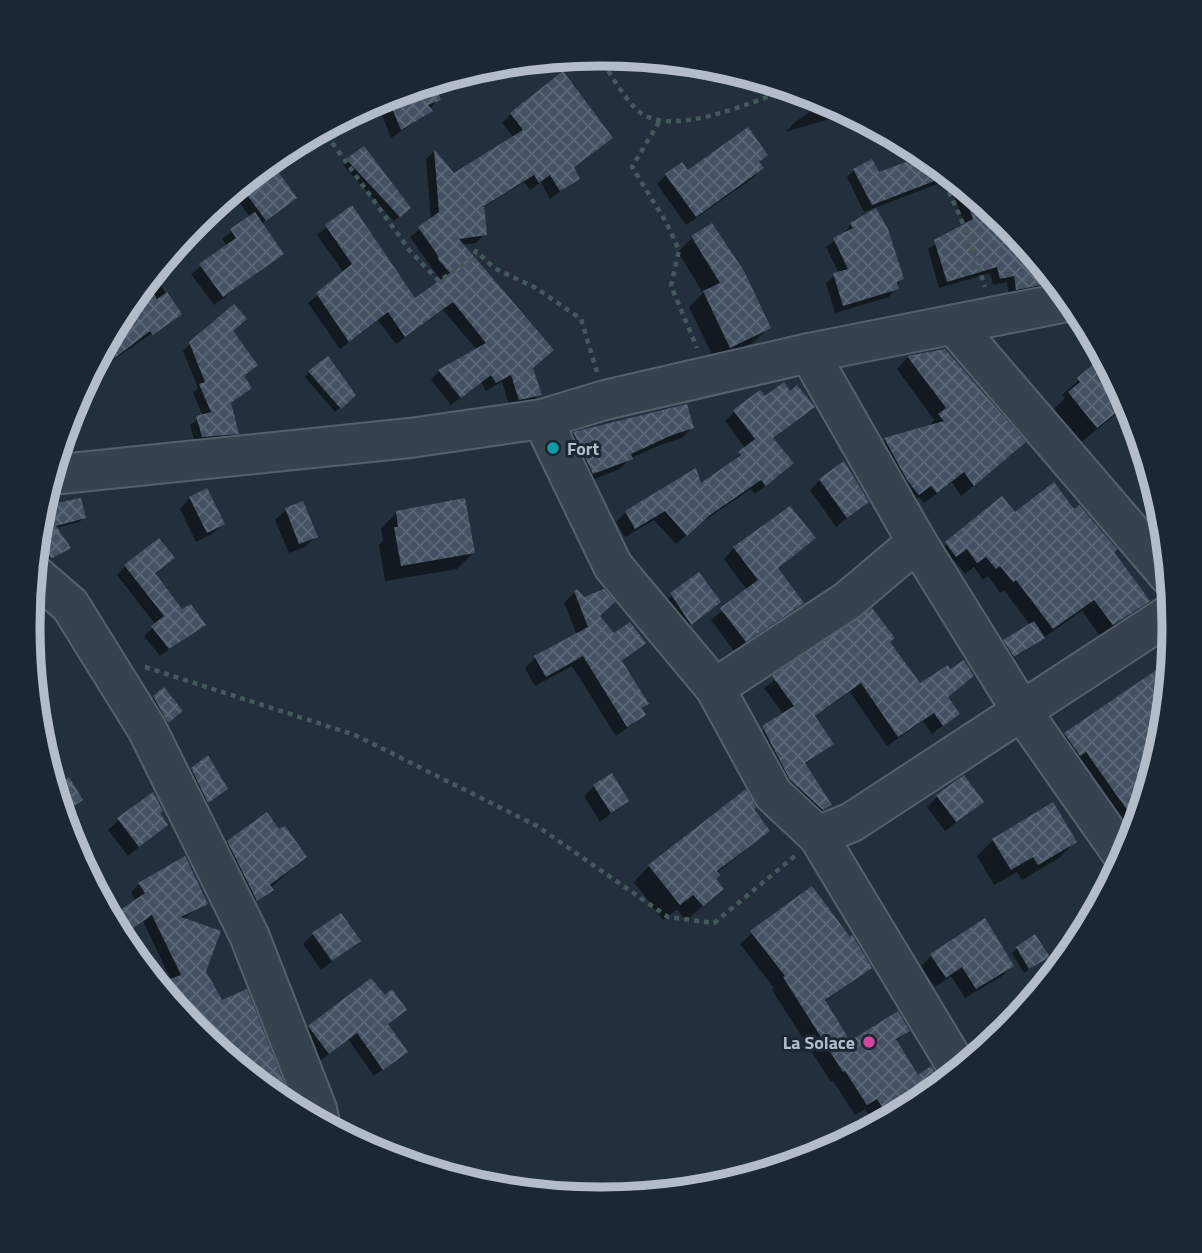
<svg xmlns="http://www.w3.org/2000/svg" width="1202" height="1253" viewBox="0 0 1202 1253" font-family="'Titillium Web',sans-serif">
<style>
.shadow{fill:#0007}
.building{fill:url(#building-cross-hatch)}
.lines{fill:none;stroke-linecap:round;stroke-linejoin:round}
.minor-casing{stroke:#565f6c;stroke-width:42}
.path{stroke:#44595c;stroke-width:4.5;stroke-dasharray:5 5;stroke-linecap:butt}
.minor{stroke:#38414e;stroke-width:38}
.culture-dot{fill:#0f9aa8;stroke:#1d2633;stroke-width:2.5}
.hotel-dot{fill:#d1479c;stroke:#1d2633;stroke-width:2.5}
.labels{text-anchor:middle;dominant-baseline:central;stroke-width:6;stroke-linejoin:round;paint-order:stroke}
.poi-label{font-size:18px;font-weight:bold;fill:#b4bcc9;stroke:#1d2633;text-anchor:start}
.rim{fill:none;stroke:#b4bcc9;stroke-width:9}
</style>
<defs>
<pattern id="building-cross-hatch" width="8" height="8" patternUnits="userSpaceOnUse" patternTransform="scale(1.75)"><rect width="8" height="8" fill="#455162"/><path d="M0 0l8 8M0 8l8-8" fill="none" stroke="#5d6877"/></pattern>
</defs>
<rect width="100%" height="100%" fill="#242f3e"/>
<g class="shadow">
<polygon points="432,82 439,99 429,109 431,111 391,138 376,100"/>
<polygon points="826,100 849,113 786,132 794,123"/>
<polygon points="511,114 602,146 572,168 578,178 550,199 541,182 530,190 524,182 482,208 485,234 476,243 462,245 531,369 540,394 531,403 510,408 502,382 486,391 481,382 451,405 431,380 439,371 477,350 443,310 396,344 378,320 340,349 308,303 344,273 317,235 351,208 414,300 441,281 410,237 431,220 426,159 434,151 453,175 514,138 502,123"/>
<polygon points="766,155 758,163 762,168 753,178 686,225 657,184 666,175"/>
<polygon points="927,156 1006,222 1060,286 1009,296 1007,282 993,285 990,273 939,288 928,249 965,225 948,180 864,212 847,177 854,170 878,174"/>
<polygon points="347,160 403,213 394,221 343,165"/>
<polygon points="269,162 295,198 261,224 282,254 214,305 191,274 227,246 222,239 250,217 232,192"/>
<polygon points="851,224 902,278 889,297 835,313 826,283 839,273 826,247 844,234"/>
<polygon points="693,237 769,327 754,342 715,361 689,307 703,293 678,252"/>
<polygon points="181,239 185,245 161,264"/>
<polygon points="153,274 180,314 97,371 93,366 125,308"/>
<polygon points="231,331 256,365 242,377 243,394 230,404 237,433 230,440 195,443 190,425 203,416 193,393 198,388 183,351 190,344"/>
<polygon points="945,351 1012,454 961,496 952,482 924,503 919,497 907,506 874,451 885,440 929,427 934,420 897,369 908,357"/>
<polygon points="1104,358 1129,404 1081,442 1053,410 1065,398 1062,395"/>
<polygon points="309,372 349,400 335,412 305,377"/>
<polygon points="790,394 813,407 772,439 782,473 755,494 751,489 698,525 676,544 654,520 625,537 616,522 626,512 700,486 731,464 745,448 725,421 735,411 765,399"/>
<polygon points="692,428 682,438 660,445 629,459 620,469 582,484 564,444 574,434"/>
<polygon points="820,480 867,502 836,527 810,490"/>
<polygon points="190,498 223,523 212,534 196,542 180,509"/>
<polygon points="1002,498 1014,515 1074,511 1112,552 1147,601 1100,636 1082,611 1003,666 994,652 1030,625 1004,590 1000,593 988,576 983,580 974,567 965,574 954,560 944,568 934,555"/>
<polygon points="80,500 84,518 79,522 55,528 69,548 46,563 36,544 41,510"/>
<polygon points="302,503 316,536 305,547 289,553 275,520 286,510"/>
<polygon points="397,512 473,553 457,569 385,581 379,545 383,541 381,529"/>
<polygon points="813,538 777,569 802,603 734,651 711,620 747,590 724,559 734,548"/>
<polygon points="172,558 154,574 181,611 203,625 160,656 144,636 156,625 117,575 125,566"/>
<polygon points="698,574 719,602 679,634 660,605"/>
<polygon points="575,592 614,636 644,643 621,663 647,704 641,710 644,715 616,736 572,666 535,686 525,668 535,658 577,635 564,603"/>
<polygon points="872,611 888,643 919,685 946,698 957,714 932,734 923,721 887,746 850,692 814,717 832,744 804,765 830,805 812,819 754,738 784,715 764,688"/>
<polygon points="1171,662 1163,739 1130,846 1053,747 1065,735"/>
<polygon points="163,690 170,721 157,732 143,708"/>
<polygon points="192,769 221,794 203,806 187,774"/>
<polygon points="594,786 627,801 600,822 584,796"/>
<polygon points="937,797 981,802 945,831 927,807"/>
<polygon points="752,809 768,831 717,873 714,879 722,889 686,921 677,909 663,920 634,882 649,866"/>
<polygon points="158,814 166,825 128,856 108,830 119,820"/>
<polygon points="279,832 305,857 248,908 219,851 228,842"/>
<polygon points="993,840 1075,842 1059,858 1022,880 1017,872 994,885 977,856"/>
<polygon points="139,884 206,903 182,919 221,1002 285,1091 277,1098 196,1031 158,985 171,980 143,921 120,937 110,918 136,901 131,892"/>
<polygon points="752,933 870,968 824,1002 850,1043 908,1030 896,1042 918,1077 940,1084 919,1103 876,1126 865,1109 855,1115 833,1081 831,1082 772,990 774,988 740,944"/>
<polygon points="313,934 358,941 321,970 303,944"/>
<polygon points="1017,948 1047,957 1024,973 1012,953"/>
<polygon points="931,956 1012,965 1002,976 965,998 951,976 935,987 921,966"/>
<polygon points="1065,960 1042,988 1038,983"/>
<polygon points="384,997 405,1010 387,1025 406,1052 374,1076 348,1039 320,1061 302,1038 309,1027"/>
</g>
<g class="building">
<polygon points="563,71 613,138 574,167 580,179 560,191 550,175 539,183 534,175 484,206 487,235 459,239 554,350 533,368 542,395 519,400 511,375 496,383 491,375 461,398 438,370 486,343 453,302 405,337 388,312 349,342 316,293 352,264 325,225 352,205 415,298 450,273 437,258 439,257 418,227 439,212 434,149 454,173 523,130 510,113"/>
<polygon points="434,81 441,100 428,105 433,111 401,130 387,96"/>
<polygon points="748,127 768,155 759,162 764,168 696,217 665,174 682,162 688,170"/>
<polygon points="364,146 411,208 400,217 346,159"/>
<polygon points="925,155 950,175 872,205 853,169 872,159 879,172"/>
<polygon points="276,169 297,198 266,221 245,192"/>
<polygon points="959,182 1007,222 1056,282 1016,290 1014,276 1000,279 997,267 947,282 934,240 973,219"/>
<polygon points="876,208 888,229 904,279 897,282 899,289 843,306 833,273 848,269 833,238 853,228 850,223"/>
<polygon points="255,212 284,254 223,297 199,264 236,238 230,229"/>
<polygon points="712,223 744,271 771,328 730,348 703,291 720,283 691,236"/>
<polygon points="146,282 157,299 167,292 182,314 153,335 150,331 87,379 116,324 134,311 129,303"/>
<polygon points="234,304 247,319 233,331 258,365 244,376 252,388 231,403 239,434 202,437 196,416 211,412 199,384 205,382 189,342"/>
<polygon points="945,349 1026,442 974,486 964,472 937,493 931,486 919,495 907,480 884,438 944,421 938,414 946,408 907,356"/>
<polygon points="328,356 356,395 341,409 308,371"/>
<polygon points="1103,356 1128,403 1097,428 1068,392 1080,382 1077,378"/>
<polygon points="784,382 790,391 797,385 815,407 773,438 794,463 766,486 761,480 710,515 687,536 665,511 635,529 625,511 696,468 701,483 741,455 738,452 755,439 733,410 760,390 765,396"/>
<polygon points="687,404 694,428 672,435 631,454 633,459 593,474 573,432"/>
<polygon points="844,461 869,502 847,518 819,479"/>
<polygon points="1054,482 1074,509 1079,505 1117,549 1114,552 1150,601 1113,625 1094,600 1053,629 1016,580 1013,582 1000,566 996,569 986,557 977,563 967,549 956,557 945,542 1002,496 1015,512"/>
<polygon points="207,488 225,524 207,533 189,497"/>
<polygon points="81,498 86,518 56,526 71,548 51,559 37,534 42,506"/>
<polygon points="465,498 475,553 401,566 394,527 398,527 396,511"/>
<polygon points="303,501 318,537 299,544 285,508"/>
<polygon points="790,506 816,538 778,568 804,603 746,642 720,608 758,580 733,547"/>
<polygon points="159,538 175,558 155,573 182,609 191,604 206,625 169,649 151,626 164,616 124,565"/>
<polygon points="699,572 721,602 691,625 670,593"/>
<polygon points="577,589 584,597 604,589 615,602 600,616 614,633 630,622 646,643 622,661 649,704 642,708 646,715 627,727 583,656 546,677 534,656 588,627 574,591"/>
<polygon points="872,608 895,638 890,642 920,683 948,665 950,669 964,660 974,676 948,697 960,714 943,726 934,713 898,737 861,683 815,716 834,744 805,763 832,805 823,810 790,780 762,726 794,706 772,676"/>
<polygon points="1034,621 1045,638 1014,657 1003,640"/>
<polygon points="1171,660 1163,739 1143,806 1130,814 1086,752 1080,756 1064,733"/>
<polygon points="164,687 183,711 168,723 153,696"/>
<polygon points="208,755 228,789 208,803 191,768"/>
<polygon points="612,773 629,801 611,813 593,785"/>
<polygon points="964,775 984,802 956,822 936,795"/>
<polygon points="69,777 83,800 62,814 54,787"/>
<polygon points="746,789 756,807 754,809 770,831 717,871 720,875 716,879 724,889 703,906 693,895 680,905 648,865"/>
<polygon points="153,792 163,811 160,813 168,825 139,847 117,818"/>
<polygon points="1053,802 1077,842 1038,865 1033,857 1011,870 992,839"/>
<polygon points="267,812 279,829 285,826 307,857 270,885 274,890 257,901 227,841"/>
<polygon points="185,856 208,904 181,917 221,931 206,971 222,1000 247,989 287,1091 272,1094 226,1057 218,1037 208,1042 196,1031 156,984 181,975 152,915 120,937 110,917 145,893 138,883"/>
<polygon points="812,886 850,937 852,935 872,968 825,1000 850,1041 898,1011 910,1031 896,1039 918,1075 931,1066 942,1084 919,1103 890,1119 877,1099 867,1105 845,1071 843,1072 783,977 785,976 750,931"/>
<polygon points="341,913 361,941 332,961 312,933"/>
<polygon points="985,918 1014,966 976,989 962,967 946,978 930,954"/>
<polygon points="1035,934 1050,957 1029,969 1016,947"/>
<polygon points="371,978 385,995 392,989 407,1010 388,1024 408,1052 383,1070 357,1033 329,1054 308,1026"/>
</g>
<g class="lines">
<g class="minor-casing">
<g id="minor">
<polyline points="954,325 1169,576"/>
<polyline points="809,353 917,542 1023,713 1124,857"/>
<polyline points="542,419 613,566 715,688 773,794 818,836 852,822 1173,612"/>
<polyline points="51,475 410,438 542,419 605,400 809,353 1072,301"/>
<polyline points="33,573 70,605 147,729 249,935 317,1109 320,1123"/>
<polyline points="715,688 847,601 917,542"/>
<polyline points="818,836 959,1070"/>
</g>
</g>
<g class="path">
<path d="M598,54C609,72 621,93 635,108C666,142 754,101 791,88"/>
<polyline points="659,122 632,167 666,222 679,250 671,286 697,348"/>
<polyline points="315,133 331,141 410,251 439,281 472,259 476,251 494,268 536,288 581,319 597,372"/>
<polyline points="937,164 968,235 985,287"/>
<polyline points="145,667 355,735 537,826 668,917 714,923 796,855"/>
</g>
<use href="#minor" class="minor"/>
</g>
<circle class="culture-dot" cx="553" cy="448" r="7"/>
<circle class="hotel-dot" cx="869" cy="1042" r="7"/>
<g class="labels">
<g class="poi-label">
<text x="567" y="448">Fort</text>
<text x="855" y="1042" text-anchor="end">La Solace</text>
</g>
</g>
<path d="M0 0H1202V1253H0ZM600 66H602A560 560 0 0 1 1162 626V627A560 560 0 0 1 602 1187H600A560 560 0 0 1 40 627V626A560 560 0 0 1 600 66Z" fill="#1d2633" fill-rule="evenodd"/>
<path class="rim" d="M600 66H602A560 560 0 0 1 1162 626V627A560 560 0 0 1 602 1187H600A560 560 0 0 1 40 627V626A560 560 0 0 1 600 66Z"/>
</svg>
